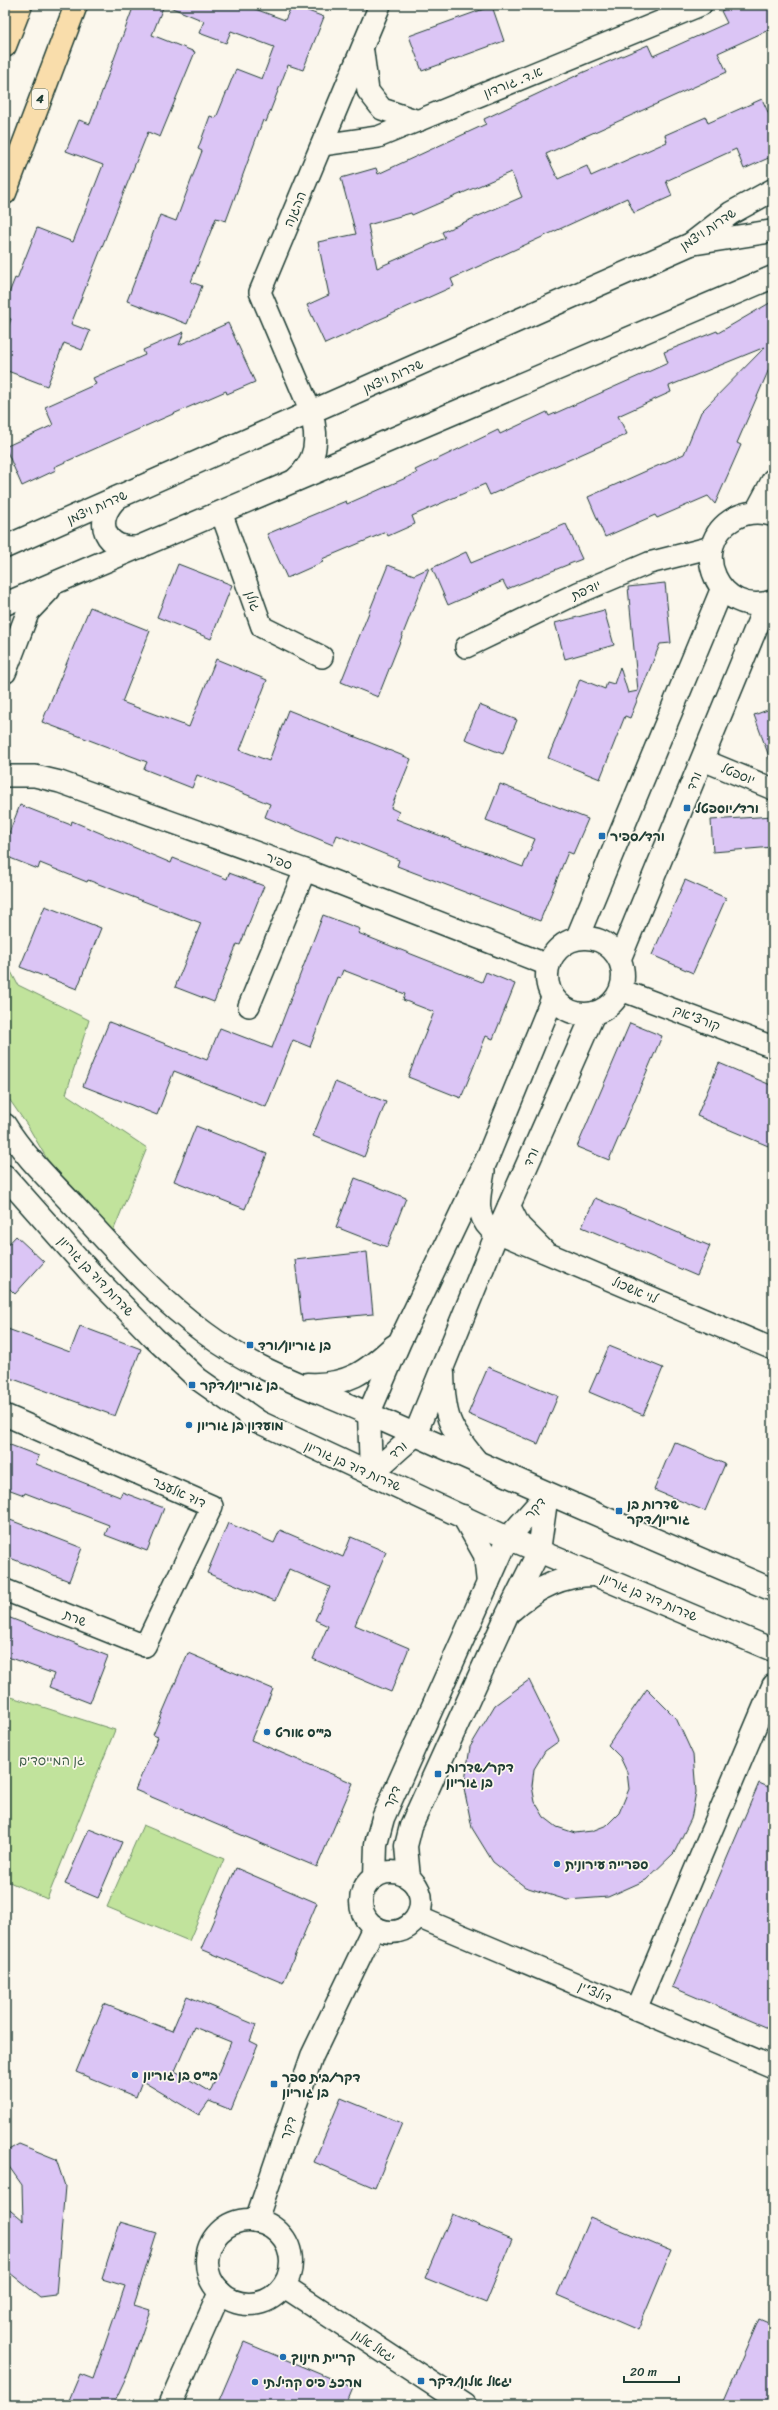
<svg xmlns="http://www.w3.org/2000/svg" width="778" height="2410" viewBox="0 0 778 2410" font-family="Sriracha,'Playpen Sans Hebrew',sans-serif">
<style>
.green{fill:#c1e39c;stroke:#709068}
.building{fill:#dbc5f5;stroke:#1f3d34;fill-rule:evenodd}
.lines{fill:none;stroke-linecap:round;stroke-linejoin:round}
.street-casing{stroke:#1f3d34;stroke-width:24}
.secondary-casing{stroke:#1f3d34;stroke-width:25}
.highway-casing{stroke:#1f3d34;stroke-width:25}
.street{stroke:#fbf7ec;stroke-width:21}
.secondary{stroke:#fbf7ec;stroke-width:22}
.highway{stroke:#f9ddab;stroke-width:22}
.poi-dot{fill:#1f6fb2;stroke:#fbf7ec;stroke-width:1.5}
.labels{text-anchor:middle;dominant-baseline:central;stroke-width:3.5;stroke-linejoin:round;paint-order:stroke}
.shield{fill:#fbf7ec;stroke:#61756b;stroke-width:1}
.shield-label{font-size:12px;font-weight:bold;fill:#1f3d34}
.street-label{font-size:13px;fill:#1f3d34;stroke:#fbf7ec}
.poi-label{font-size:13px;font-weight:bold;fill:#1f3d34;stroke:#fbf7ec;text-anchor:start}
.park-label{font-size:13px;fill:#3f5e49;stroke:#fbf7ec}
</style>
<rect width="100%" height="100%" fill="#fbf7ec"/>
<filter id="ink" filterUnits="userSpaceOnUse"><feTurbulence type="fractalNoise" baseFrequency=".025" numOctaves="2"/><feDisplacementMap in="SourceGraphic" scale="8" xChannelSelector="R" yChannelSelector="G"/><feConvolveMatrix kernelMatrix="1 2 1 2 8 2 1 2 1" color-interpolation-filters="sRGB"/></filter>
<g filter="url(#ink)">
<g class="green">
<polygon points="5,960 18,985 89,1020 66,1094 147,1148 112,1234 47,1159 29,1128 5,1093"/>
<polygon points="5,1695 115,1730 47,1899 5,1880"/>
<polygon points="143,1825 224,1859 189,1941 107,1907"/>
</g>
<g class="building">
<polygon points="134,5 164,5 152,35 195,52 160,137 148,132 71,324 90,331 82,350 64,343 47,386 5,370 5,335 11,319 5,317 5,303 15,278 17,279 37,228 73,242 103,165 66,151 79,120 90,124"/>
<polygon points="165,5 244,5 285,20 292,5 324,17 303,70 288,65 266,122 263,120 226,221 216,218 191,282 202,286 187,324 127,301 160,215 176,221 202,151 198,149 210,116 216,118 236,69 262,79 274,47 231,31 226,43 199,33 204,21"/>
<path d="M734,5H769L773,13V28L718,53L727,72L546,154L558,179L587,166L591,176L667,142L665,135L706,117L708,123L762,99L773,123V156L744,169L736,149L666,181L672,196L634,213L627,198L451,279L454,286L325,344L307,305L329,295L318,242L356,234L341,178L376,168L378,174L486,124L484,119L584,72L648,45L653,56L727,23L721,11ZM511,172L522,197L442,232L445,238L377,268L368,225L411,213L412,215Z"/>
<polygon points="492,6 504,41 422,71 409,36"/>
<polygon points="773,301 773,360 737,443 741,445 715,504 708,496 657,518 655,515 605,537 588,497 684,454 701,412 765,347 669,386 671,392 618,416 627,434 490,495 485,484 412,516 415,524 388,536 386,532 322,559 323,562 287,578 267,534 346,501 347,504 417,473 415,470 498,430 500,434 547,412 549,416 668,363 664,352 717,331 718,333"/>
<polygon points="228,323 255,382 227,394 226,391 157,421 54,467 56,470 22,486 5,447 53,425 45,407 96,384 93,378 145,355 143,350 184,332 179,345"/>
<polygon points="566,524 582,559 507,589 503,581 448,605 432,568 466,552 471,563"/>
<polygon points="178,564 232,585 211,639 157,617"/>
<polygon points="388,565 414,575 429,568 378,697 341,682"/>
<polygon points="665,583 671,643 660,644 630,718 625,716 600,779 548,758 580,679 605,689 607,682 614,684 620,667 628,693 638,691 628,587"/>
<polygon points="90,607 150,631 122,702 189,727 216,659 267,680 240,750 269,761 288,710 411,759 391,808 399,812 396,819 523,867 535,839 486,820 500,784 588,819 573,854 568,852 540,921 397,866 399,860 337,835 333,845 265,817 270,804 197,775 192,788 144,769 147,762 42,722"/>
<polygon points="604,610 614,645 565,659 555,623"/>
<polygon points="479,705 517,720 503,754 465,739"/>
<polygon points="773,708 773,762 771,762 754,715"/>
<polygon points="20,805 71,825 72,821 171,863 173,858 227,879 229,873 264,886 240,945 237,944 214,1002 175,987 201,923 88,880 87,882 40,863 38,869 5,856 5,843"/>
<polygon points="773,816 773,847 713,852 711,820"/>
<polygon points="685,880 726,898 693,973 652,955"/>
<polygon points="45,906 101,928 77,989 20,967"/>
<polygon points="323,915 360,929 358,933 482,982 486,972 515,984 493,1039 486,1036 461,1098 408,1077 434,1012 403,1000 405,994 343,970 340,978 337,977 310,1047 293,1040 266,1107 174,1071 157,1115 83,1086 109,1022 207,1060 220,1028 272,1048"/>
<polygon points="630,1023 662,1036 609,1160 577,1147"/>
<polygon points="719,1063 773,1086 773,1148 697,1116"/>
<polygon points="335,1082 386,1102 364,1157 313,1136"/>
<polygon points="196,1126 267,1154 245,1209 174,1181"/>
<polygon points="355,1178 406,1198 387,1247 336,1227"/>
<polygon points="595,1198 710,1246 697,1276 582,1227"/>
<polygon points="16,1236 44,1262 15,1294 5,1284 5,1248"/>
<polygon points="367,1252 373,1314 302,1321 295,1260"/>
<polygon points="80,1326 141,1349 115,1416 5,1376 5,1328 70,1352"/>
<polygon points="609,1346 663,1368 643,1415 589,1392"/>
<polygon points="488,1367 558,1396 538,1444 468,1414"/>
<polygon points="674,1442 725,1464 705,1511 654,1490"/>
<polygon points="5,1443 39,1456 36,1464 120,1497 122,1492 164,1508 147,1551 105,1535 109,1525 25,1493 24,1495 5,1488"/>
<polygon points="5,1518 82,1548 69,1581 5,1556"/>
<polygon points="228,1523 274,1543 280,1530 343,1557 351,1537 386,1552 355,1625 409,1648 391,1692 313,1659 328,1626 315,1620 330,1587 289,1569 275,1601 207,1573"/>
<polygon points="5,1616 108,1656 90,1703 49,1687 54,1674 5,1656"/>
<polygon points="188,1653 273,1689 251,1740 353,1783 317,1867 135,1790 158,1737 153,1735"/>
<polygon points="529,1680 559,1741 545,1751 534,1769 532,1786 535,1802 544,1817 557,1827 575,1833 592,1831 607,1825 619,1813 629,1789 627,1772 620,1757 608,1745 647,1689 676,1718 693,1755 696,1792 691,1819 674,1853 646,1880 608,1897 567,1900 525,1887 493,1862 472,1828 464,1788 470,1747 495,1705"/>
<polygon points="759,1783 773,1789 773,2030 672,1987"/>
<polygon points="89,1829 122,1842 98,1898 65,1884"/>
<polygon points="236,1868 317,1903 283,1983 201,1949"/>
<path d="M187,1996L256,2025L250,2041L258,2045L231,2110L209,2101L199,2115L142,2081L136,2097L76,2072L104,2004L172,2031ZM194,2027L231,2042L210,2092L175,2071Z"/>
<polygon points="341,2098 402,2123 375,2188 314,2162"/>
<polygon points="19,2144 56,2159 65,2186 56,2295 40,2297 5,2269 5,2206 23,2221 22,2185 5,2161 5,2152"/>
<polygon points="452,2214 512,2239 486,2303 425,2278"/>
<polygon points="590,2217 671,2251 638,2330 557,2295"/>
<polygon points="120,2222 157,2233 134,2305 150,2310 129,2371 113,2405 67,2405 80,2374 93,2379 125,2286 102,2279"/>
<polygon points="759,2319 773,2325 773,2405 722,2405"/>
<polygon points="244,2342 353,2388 346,2405 217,2405"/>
</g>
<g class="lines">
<g class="street-casing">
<g id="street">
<polyline points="363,52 368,91 382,109 418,121"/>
<polyline points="322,145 378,137 701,5"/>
<polyline points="311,412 260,292 380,5"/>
<polyline points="221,512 262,627 322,657"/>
<polyline points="466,647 578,593 649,563 712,547"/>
<polyline points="703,760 773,789"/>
<polyline points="5,776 35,776 60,782 305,870 548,965"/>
<polyline points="621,990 773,1047"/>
<polyline points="249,1006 305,870"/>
<path d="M484,1171C481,1192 473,1212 490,1229L773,1349"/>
<polyline points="5,1415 212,1506 145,1646 5,1590"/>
<polyline points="418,1917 773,2067"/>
<polyline points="636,2009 773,1685"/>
</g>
</g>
<g class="secondary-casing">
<g id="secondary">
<polyline points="691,244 773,231"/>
<path d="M295,480C317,461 319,440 311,412"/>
<path d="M117,498C92,521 105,552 140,547"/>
<polyline points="756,512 773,480"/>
<path d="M773,515C760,511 746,512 735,518C685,546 720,620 773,601"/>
<polyline points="5,547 691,244 731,213 773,190"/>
<polyline points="5,604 773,277"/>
<polyline points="5,672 28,612 49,590"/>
<circle cx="585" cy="976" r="38"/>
<polyline points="577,938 722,589"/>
<polyline points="620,958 766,604"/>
<path d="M5,1125C24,1156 52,1182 77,1209C117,1252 157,1298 205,1333C254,1370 314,1389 369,1414C503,1474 638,1533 773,1590"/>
<polyline points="5,1176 91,1273 154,1338 198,1379 259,1422 508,1538 773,1650"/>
<polyline points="509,1206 519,1226 544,1251"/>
<path d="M443,1373C444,1415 448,1427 475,1459"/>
<path d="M307,1384C347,1386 366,1372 394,1346"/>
<polyline points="371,1474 415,1435 497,1233 594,1013"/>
<polyline points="371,1474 369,1413 400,1341 486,1161 553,997"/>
<polyline points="463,1516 485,1555 488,1583"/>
<path d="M512,1610C536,1588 562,1575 594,1575"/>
<circle cx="391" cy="1902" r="30"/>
<polyline points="375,1877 376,1844 383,1818 508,1538 547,1494"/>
<polyline points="409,1878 406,1846 411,1826 507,1615 539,1551 547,1494"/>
<circle cx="249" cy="2262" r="42"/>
<polyline points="256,2221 312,2056 374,1927"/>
<polyline points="284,2286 465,2405"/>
<polyline points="170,2405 220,2292"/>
</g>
</g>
<g class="highway-casing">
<g id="highway">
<polyline points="5,46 21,5"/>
<polyline points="5,193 76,5"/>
</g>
</g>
<use href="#street" class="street"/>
<use href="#secondary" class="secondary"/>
<use href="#highway" class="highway"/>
</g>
</g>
<g class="poi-dot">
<rect x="683" y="804" width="8" height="8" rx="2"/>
<rect x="598" y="832" width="8" height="8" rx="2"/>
<rect x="246" y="1341" width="8" height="8" rx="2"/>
<rect x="188" y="1381" width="8" height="8" rx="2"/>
<circle cx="189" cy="1425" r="4"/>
<rect x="615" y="1507" width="8" height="8" rx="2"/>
<circle cx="267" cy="1732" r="4"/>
<rect x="434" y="1770" width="8" height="8" rx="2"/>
<circle cx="557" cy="1864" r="4"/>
<circle cx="135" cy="2075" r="4"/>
<rect x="270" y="2080" width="8" height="8" rx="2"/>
<circle cx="283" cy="2357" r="4"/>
<rect x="417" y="2377" width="8" height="8" rx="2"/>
<circle cx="255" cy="2382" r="4"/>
</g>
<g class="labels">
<rect class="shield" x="32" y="89" width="16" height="20" rx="3"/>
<g class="shield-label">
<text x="40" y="99">4</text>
</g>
<g class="street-label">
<text transform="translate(513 82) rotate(-22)">א.ד. גורדון</text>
<text transform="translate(295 209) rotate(-67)">ההגנה</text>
<text transform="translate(708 229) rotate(-34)">שדרות ויצמן</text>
<text transform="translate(393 376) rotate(-24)">שדרות ויצמן</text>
<text transform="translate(97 507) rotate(-24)">שדרות ויצמן</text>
<text transform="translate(586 590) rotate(-24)">יודפת</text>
<text transform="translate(253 601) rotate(71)">גולן</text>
<text transform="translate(738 774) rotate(22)">יוספטל</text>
<text transform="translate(694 781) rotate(-67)">ורד</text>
<text transform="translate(279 861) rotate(20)">ספיר</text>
<text transform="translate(697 1018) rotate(21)">קורצ'אק</text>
<text transform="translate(531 1157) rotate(-66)">ורד</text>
<text transform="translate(96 1276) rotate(47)">שדרות דוד בן גוריון</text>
<text transform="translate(635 1290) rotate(23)">לוי אשכול</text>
<text transform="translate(398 1450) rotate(-41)">ורד</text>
<text transform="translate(353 1466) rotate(24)">שדרות דוד בן גוריון</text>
<text transform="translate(179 1492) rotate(24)">דוד אלעזר</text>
<text transform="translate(535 1508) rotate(-48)">דקר</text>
<text transform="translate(649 1597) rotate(23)">שדרות דוד בן גוריון</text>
<text transform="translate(75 1618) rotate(22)">שרת</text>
<text transform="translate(392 1797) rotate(-66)">דקר</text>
<text transform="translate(595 1992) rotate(23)">דולצ'ין</text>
<text transform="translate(288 2128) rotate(-71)">דקר</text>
<text transform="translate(374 2346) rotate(33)">יגאל אלון</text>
</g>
<g class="poi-label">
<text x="695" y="808">ורד/יוספטל</text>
<text x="610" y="836">ורד/ספיר</text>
<text x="258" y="1345">בן גוריון/ורד</text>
<text x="200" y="1385">בן גוריון/דקר</text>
<text x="197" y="1425">מועדון בן גוריון</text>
<text x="627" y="1504">שדרות בן<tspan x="627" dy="15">גוריון/דקר</tspan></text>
<text x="275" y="1732">בי"ס אורט</text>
<text x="446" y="1767">דקר/שדרות<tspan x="446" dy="15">בן גוריון</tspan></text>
<text x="565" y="1864">ספרייה עירונית</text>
<text x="143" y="2075">בי"ס בן גוריון</text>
<text x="282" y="2077">דקר/בית ספר<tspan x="282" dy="15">בן גוריון</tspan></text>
<text x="291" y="2357">קריית חינוך</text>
<text x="429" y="2381">יגאל אלון/דקר</text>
<text x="263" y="2382">מרכז פיס קהילתי</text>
</g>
<g class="park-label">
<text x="52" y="1760">גן המייסדים</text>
</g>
</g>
<rect width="778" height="2410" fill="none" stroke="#fbf7ec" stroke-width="20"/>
<rect x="10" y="10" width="758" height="2390" fill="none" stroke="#1f3d34" stroke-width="1.5" filter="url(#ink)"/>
<path d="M624 2376v6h55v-6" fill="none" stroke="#1f3d34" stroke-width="2"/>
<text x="630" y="2376" font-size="12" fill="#1f3d34" stroke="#fbf7ec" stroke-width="3" paint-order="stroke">20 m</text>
</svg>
